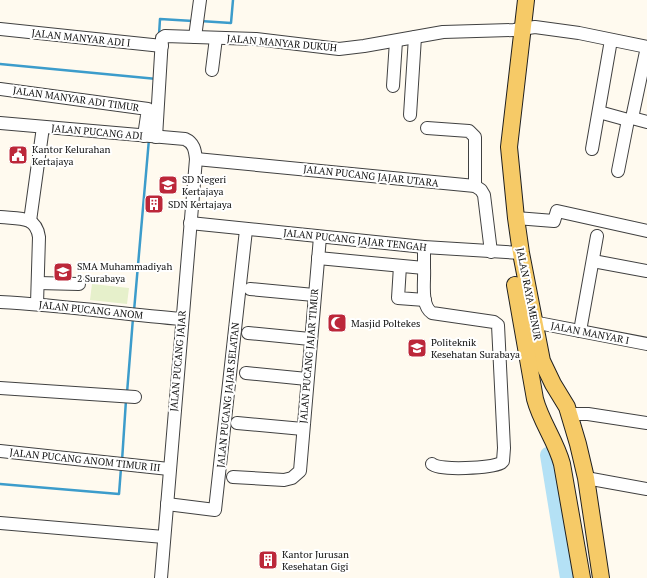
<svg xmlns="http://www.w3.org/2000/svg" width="647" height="578" viewBox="0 0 647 578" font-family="'PT Serif',serif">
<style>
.pitch{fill:#e6f0cb}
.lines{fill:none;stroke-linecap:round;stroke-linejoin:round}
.stream{stroke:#3c9ccb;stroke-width:2.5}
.river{stroke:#b4e1f5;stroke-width:16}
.minor-casing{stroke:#414141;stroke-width:14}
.major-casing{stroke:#1f1f1f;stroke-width:18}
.minor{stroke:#fff;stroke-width:12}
.major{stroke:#f6ca67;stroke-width:16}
.labels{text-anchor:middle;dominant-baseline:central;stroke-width:4;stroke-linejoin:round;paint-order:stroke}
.street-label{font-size:10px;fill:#0e0e0e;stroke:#fff}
.poi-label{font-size:10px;fill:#0e0e0e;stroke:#fff;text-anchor:start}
</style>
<rect width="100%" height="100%" fill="#fffaef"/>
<polygon class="pitch" points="92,284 129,288 127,304 90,300"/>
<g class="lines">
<g class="stream">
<polyline points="200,21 231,23 233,0"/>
<polyline points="159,35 160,19 193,21"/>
<polyline points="0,64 157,79"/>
<polyline points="134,311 149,139"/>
<polyline points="127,393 133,318"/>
<polyline points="122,461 126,400"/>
<polyline points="0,484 119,494 121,468"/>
</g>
<polyline class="river" points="548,455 568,578"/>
<g class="minor-casing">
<g id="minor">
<polyline points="0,29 162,46"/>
<polyline points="195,37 200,0"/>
<polyline points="212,70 216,38"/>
<polyline points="393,86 396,41"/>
<polyline points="0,89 148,109 144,136"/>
<polyline points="599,112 628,120 632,118 647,122"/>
<polyline points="410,115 415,37"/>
<polyline points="632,118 647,47"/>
<path d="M0,123L185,139C194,143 195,150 196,159L161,578"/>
<polyline points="427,128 469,131 475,137 475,186"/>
<polyline points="156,137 162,38 165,36 256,39 339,49 364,46 443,32 514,30 535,27 579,33 647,47"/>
<polyline points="592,149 611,40"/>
<polyline points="196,159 475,186 481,190 484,195 491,252"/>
<polyline points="618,171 628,120"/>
<path d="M0,217C18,219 36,215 39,237L37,304"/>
<polyline points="516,218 554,221 557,211 647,231"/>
<polyline points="30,221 43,127"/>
<polyline points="190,223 424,247 521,253"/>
<polyline points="318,258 424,268 424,247"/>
<polyline points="593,261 647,271"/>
<polyline points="400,266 398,298 425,300"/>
<path d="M424,268C425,281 420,305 432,313L494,322L498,325L504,448L503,461L501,463C491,468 440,471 432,464"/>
<polyline points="38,283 79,284"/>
<polyline points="250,289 314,295"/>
<path d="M0,302C61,305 121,314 182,319"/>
<polyline points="533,322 647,344"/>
<polyline points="580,331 597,236"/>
<polyline points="248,333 310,339"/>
<polyline points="246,373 307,379"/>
<polyline points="0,388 135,397"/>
<polyline points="570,414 588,414 647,423"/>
<polyline points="237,423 303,429"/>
<polyline points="0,451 169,469"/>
<polyline points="233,477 284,480 292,478 300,471 320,237"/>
<polyline points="586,478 647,489"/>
<polyline points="167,504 215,510 246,230"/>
<polyline points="0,523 164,537"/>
</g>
</g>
<g class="major-casing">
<g id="major">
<polyline points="526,0 509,147 516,218 521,253 542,361 553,384 567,407 578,444 586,478 601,578"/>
<path d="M515,285L535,399C541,422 556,441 562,464L582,578"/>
</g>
</g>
<use href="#minor" class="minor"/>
<use href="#major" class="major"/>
</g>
<defs>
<g id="civic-square" transform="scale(1)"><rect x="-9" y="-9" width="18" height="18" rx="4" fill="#bc2739" stroke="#fff"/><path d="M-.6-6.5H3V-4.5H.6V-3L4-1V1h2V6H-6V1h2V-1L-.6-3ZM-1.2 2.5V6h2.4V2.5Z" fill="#fff"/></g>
<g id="school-square" transform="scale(1)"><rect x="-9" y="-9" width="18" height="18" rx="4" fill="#bc2739" stroke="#fff"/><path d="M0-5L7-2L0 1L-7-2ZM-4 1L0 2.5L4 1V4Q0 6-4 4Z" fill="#fff"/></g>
<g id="building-square" transform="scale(1)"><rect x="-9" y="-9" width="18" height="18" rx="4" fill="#bc2739" stroke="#fff"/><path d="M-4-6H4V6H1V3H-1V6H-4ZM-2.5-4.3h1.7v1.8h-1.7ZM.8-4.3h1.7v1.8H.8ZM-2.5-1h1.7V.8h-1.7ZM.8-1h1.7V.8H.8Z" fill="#fff"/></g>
<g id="mosque-square" transform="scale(1)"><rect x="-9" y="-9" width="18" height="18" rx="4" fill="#bc2739" stroke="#fff"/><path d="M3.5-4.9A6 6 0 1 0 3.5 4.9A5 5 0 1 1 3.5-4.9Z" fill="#fff"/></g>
<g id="university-square" transform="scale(1)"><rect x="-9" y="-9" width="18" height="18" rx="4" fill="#bc2739" stroke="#fff"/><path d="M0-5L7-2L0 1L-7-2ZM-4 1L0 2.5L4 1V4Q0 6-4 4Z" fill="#fff"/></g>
</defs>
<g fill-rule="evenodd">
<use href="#civic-square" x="18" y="155"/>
<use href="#school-square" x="168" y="185"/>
<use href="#building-square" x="154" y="204"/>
<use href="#school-square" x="63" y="272"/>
<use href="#mosque-square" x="337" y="323"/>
<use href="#university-square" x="417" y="348"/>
<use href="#building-square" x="268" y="560"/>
</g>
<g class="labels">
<g class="street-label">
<text transform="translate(81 38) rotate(6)">JALAN MANYAR ADI I</text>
<text transform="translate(282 43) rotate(5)">JALAN MANYAR DUKUH</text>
<text transform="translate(76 99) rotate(8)">JALAN MANYAR ADI TIMUR</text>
<text transform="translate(97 132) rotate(5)">JALAN PUCANG ADI</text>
<text transform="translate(371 176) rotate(6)">JALAN PUCANG JAJAR UTARA</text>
<text transform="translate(355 240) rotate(6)">JALAN PUCANG JAJAR TENGAH</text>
<text transform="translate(529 294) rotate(79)">JALAN RAYA MENUR</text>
<text transform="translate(91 310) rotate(6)">JALAN PUCANG ANOM</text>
<text transform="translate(590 333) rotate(11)">JALAN MANYAR I</text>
<text transform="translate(309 356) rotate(-85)">JALAN PUCANG JAJAR TIMUR</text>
<text transform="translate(178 361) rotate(-85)">JALAN PUCANG JAJAR</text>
<text transform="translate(228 395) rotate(-84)">JALAN PUCANG JAJAR SELATAN</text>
<text transform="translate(85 460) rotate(6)">JALAN PUCANG ANOM TIMUR III</text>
</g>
<g class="poi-label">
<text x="32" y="149">Kantor Kelurahan<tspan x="32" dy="12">Kertajaya</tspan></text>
<text x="182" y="179">SD Negeri<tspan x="182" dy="12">Kertajaya</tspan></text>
<text x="168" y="204">SDN Kertajaya</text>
<text x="77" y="266">SMA Muhammadiyah<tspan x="77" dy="12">2 Surabaya</tspan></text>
<text x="351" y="323">Masjid Poltekes</text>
<text x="431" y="342">Politeknik<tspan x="431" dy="12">Kesehatan Surabaya</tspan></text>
<text x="282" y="554">Kantor Jurusan<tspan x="282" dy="12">Kesehatan Gigi</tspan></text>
</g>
</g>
</svg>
